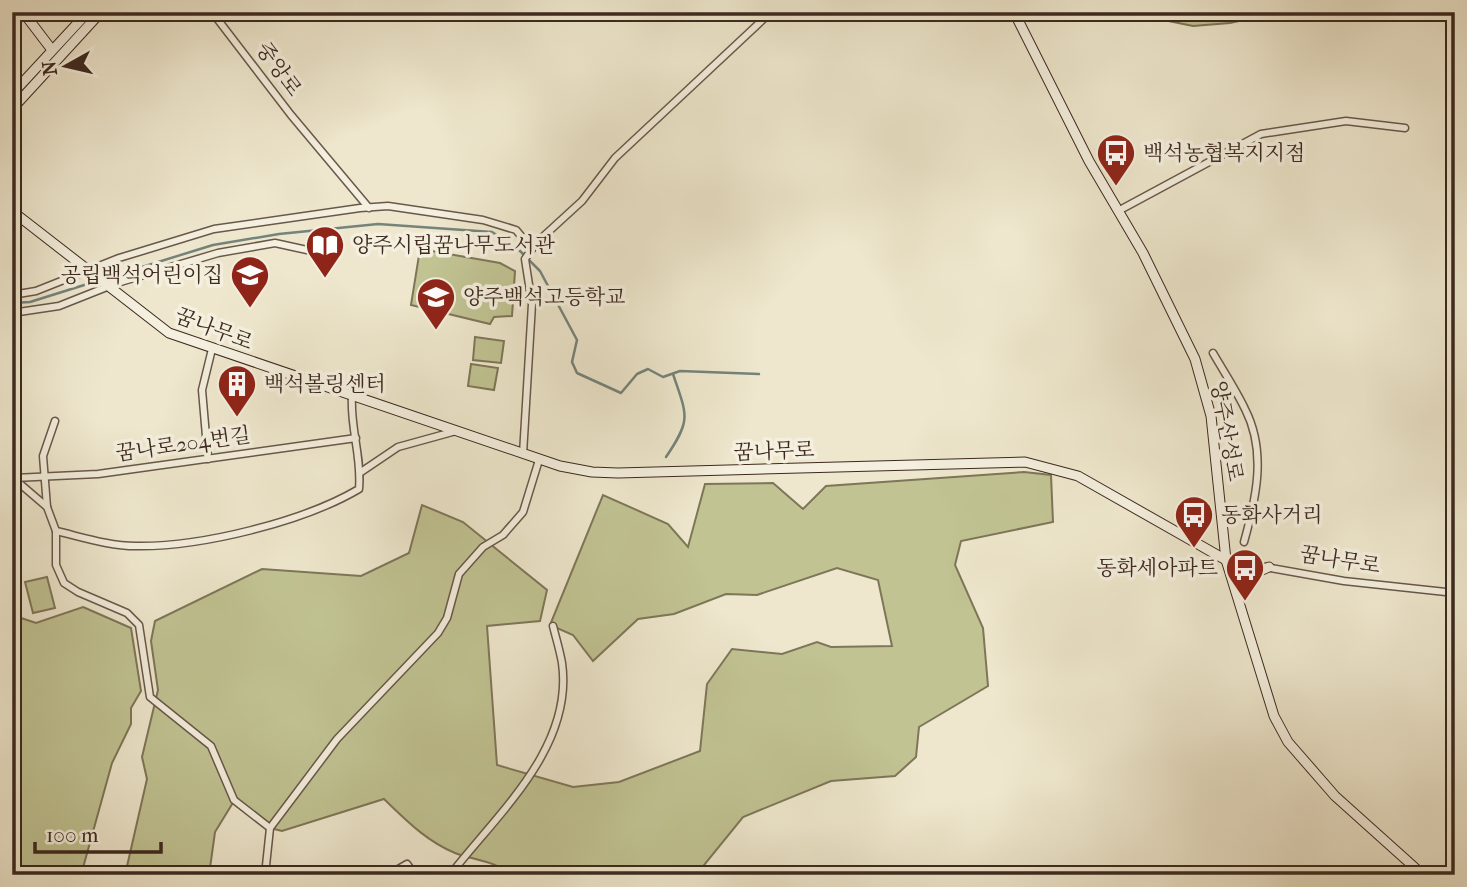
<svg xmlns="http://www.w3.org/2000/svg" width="1467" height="887" viewBox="0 0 1467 887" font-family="'IM FELL French Canon','Noto Serif KR',serif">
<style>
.green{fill:#c1c393;stroke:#7e7659;stroke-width:2}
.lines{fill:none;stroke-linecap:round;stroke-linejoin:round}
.stream{stroke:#74837b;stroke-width:2.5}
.street-casing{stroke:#68584a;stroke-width:9}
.secondary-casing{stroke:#3c291f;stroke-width:11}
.street{stroke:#f4efde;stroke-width:6}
.secondary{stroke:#f4efde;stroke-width:9}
.labels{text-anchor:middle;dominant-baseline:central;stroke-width:7;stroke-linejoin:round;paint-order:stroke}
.street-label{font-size:21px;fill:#3c291f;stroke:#f4efde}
.poi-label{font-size:21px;fill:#3c291f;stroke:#f4efde;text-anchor:start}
</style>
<rect width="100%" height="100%" fill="#eee7cd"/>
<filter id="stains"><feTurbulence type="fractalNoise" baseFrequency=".00286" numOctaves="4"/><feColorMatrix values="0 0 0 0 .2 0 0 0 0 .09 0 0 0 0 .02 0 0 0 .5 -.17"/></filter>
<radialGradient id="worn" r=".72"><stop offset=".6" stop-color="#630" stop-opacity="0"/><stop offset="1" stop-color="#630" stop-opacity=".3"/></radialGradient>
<g class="green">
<polygon points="1124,12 1280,12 1230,23 1193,26"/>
<polygon points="420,249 500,263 515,271 512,316 494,317 490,324 411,305"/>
<polygon points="475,337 504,341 501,363 473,360"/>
<polygon points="471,364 498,368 494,390 468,386"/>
<path d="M1024,472L1051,475L1053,522L961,541L955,565L983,628L988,686L919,727L916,757L895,776L831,781L743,817L696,875H511C496,861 473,860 455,853C426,841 406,820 384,799L282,831L270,828L234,801L215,832L209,875H125L147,779L142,757L158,690L151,641L155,621L262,569L361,576L409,553L422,505L463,522L547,590L540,621L487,626L497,765L573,787L619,782L700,751L707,684L732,649L782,654L817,642L831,647L892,646L878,580L837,568L757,595L726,594L674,614L638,619L593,661L573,635L550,625L603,495L668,524L688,547L705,484L773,483L803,509L826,486Z"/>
<polygon points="47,577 55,608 33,613 25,582"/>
<polygon points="83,607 131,628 141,691 131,708 131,724 112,763 81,875 12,875 12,615 36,623"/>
</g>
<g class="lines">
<g class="stream">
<polyline points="103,279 213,245 279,234 378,224 492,232 518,249 540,271 577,340 572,362 577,373 621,393 637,374 648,369 663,377 680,371 759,374"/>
<polyline points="12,303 30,302 97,281"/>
<path d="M666,457C692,419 687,416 673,374"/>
</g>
<g class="street-casing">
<g id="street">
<polyline points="212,12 291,115 369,208"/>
<polyline points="1118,211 1261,134 1346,121 1405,128"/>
<polyline points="12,295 36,291 119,258 214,229 360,208 388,206 483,220 516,230 532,249"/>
<polyline points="12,313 59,306 117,283 218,253 275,243 325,254"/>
<path d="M1213,353C1224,372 1236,390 1245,409C1267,452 1256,499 1244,542"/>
<polyline points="523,454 532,304 525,259 535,244 582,201 615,158 771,12"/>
<polyline points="208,459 202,390 212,349"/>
<polyline points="361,472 398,447 456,431"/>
<polyline points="12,477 47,507 56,531 56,565 64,583 78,592 127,613 139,625 150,697 211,746 234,800 270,828 265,875"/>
<polyline points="14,478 98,474 356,438"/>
<polyline points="47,507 43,456 55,421"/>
<path d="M56,531C82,537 109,546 136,546C201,547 303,522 359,489C362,457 350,428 352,397"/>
<polyline points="1226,560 1344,581 1455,593"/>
<polyline points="270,828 337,739 438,633 447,618 459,574 483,547 503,535 523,512 539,460"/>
<polyline points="388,875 407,864 415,875"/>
<path d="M450,875C497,814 574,748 562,663C560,651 556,638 553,626"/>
</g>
</g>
<g class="secondary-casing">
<g id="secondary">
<polyline points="23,12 52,50"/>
<polyline points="1014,12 1089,161 1143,253 1195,359 1211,416 1226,560 1274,716 1288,742 1335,796 1423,875"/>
<polyline points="12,94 88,12"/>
<polyline points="12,109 101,12"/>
<polyline points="12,211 169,333 560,466 592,472 618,473 1025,462 1078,476 1226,560"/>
<path d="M1239,600C1239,582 1254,573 1269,567"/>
</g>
</g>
<use href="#street" class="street"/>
<use href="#secondary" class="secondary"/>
</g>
<defs>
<g id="bus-pin" transform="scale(2.0125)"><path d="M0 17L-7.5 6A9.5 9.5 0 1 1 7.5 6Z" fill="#8f2418" stroke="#f4efde"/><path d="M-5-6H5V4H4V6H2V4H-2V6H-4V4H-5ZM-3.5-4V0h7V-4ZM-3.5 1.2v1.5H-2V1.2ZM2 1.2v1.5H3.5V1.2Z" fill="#fff"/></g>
<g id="library-pin" transform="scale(2.0125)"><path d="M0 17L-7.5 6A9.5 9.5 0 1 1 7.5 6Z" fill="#8f2418" stroke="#f4efde"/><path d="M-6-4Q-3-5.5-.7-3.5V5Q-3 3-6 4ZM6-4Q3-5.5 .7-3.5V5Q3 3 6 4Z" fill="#fff"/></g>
<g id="school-pin" transform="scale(2.0125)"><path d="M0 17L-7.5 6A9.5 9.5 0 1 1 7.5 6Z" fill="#8f2418" stroke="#f4efde"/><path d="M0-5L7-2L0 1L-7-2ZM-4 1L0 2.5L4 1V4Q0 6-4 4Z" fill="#fff"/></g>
<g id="building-pin" transform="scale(2.0125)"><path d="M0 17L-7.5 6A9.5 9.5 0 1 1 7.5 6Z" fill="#8f2418" stroke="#f4efde"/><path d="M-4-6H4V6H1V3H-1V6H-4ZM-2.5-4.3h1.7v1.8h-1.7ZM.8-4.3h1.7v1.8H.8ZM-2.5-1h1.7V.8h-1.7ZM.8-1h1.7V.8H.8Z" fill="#fff"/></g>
</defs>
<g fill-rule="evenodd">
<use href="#bus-pin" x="1116" y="153"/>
<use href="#library-pin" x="325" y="245"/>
<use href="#school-pin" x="250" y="275"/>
<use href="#school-pin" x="436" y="297"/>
<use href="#building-pin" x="237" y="384"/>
<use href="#bus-pin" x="1194" y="515"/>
<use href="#bus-pin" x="1245" y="568"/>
</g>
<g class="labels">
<g class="street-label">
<text transform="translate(279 69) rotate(54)">중앙로</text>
<text transform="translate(214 329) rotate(21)">꿈나무로</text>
<text transform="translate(1227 431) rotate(80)">양주산성로</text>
<text transform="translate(183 444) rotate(-8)">꿈나로204번길</text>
<text transform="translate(774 451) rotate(-2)">꿈나무로</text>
<text transform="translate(1340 560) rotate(9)">꿈나무로</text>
</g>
<g class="poi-label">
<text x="1143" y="153">백석농협복지지점</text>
<text x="352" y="245">양주시립꿈나무도서관</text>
<text x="223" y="275" text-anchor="end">공립백석어린이집</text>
<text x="463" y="297">양주백석고등학교</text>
<text x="264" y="384">백석볼링센터</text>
<text x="1221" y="515">동화사거리</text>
<text x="1218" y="568" text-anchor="end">동화세아파트</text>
</g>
</g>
<rect width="1467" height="887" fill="none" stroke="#eee7cd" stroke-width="42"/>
<rect x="14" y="14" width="1439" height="859" fill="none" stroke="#3c291f" stroke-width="3.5"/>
<rect x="21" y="21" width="1425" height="845" fill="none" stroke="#3c291f" stroke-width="2"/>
<g transform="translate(66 66) rotate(262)" stroke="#f4efde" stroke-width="5" paint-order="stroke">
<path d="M0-5L12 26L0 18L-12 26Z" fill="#3c291f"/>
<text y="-10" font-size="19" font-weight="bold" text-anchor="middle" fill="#3c291f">N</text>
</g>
<path d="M35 842v10h126v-10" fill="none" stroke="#3c291f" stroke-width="3.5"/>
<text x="46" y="842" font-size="21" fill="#3c291f" stroke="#f4efde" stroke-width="5" paint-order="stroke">100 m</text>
<rect width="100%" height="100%" filter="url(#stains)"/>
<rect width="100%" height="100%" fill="url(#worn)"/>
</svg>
